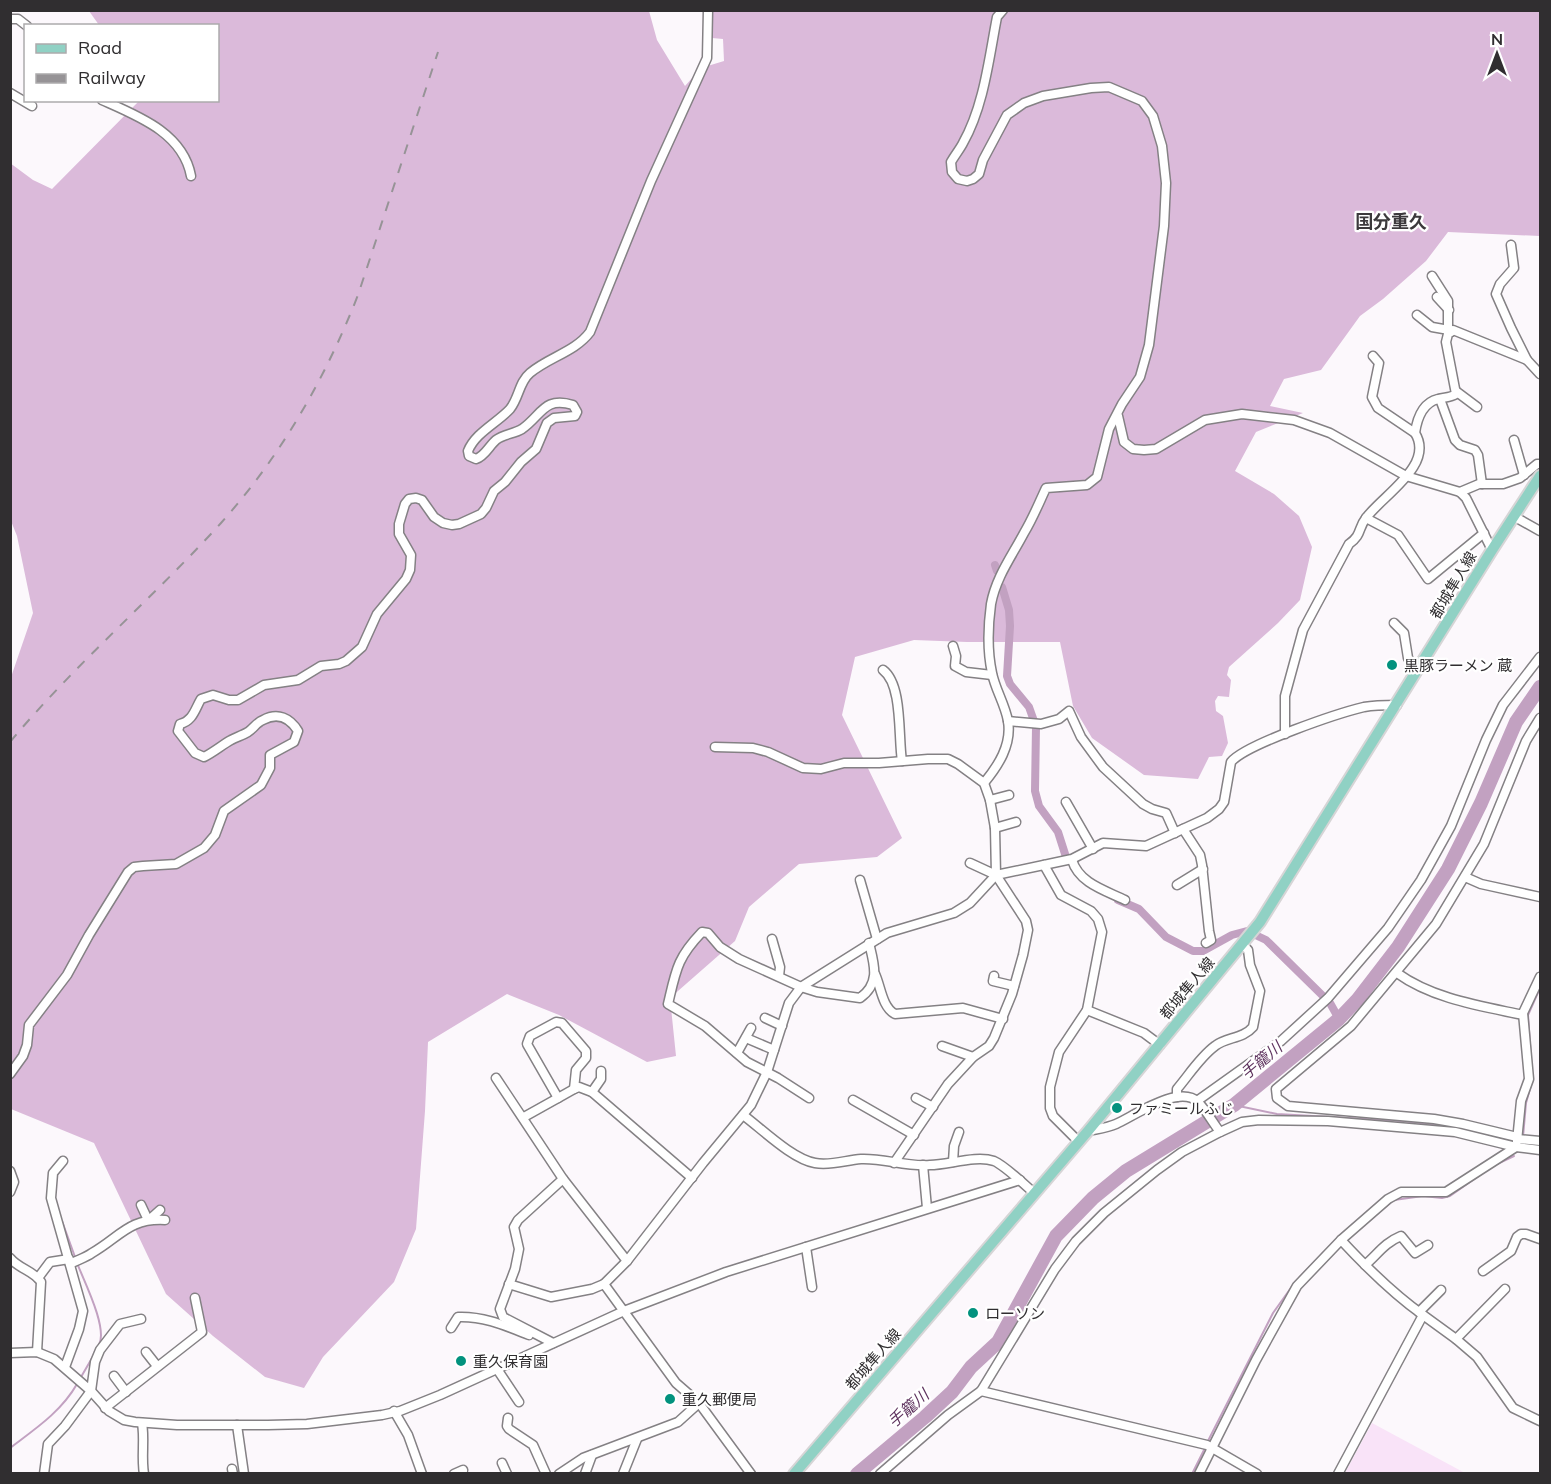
<svg xmlns="http://www.w3.org/2000/svg" width="1551" height="1484" viewBox="0 0 1551 1484" font-family="Mulish,'Noto Sans JP',sans-serif">
<style>
.green{fill:#f9e3f8}
.forest{fill:#dbbada}
.lines{fill:none;stroke-linecap:round;stroke-linejoin:round}
.stream{stroke:#c2a1c1;stroke-width:2}
.canal{stroke:#c2a1c1;stroke-width:8}
.river{stroke:#c2a1c1;stroke-width:14}
.minor-casing{stroke:#848184;stroke-width:11}
.major-casing{stroke:#d6d5d6;stroke-width:14}
.minor{stroke:#fff;stroke-width:8}
.major{stroke:#90d1c4;stroke-width:10}
.rail{stroke:#969396;stroke-width:2;stroke-dasharray:10 10;stroke-linecap:butt}
.poi-dot{fill:#02927e;stroke:#fff;stroke-width:2}
.labels{text-anchor:middle;dominant-baseline:central;stroke-width:4.5;stroke-linejoin:round;paint-order:stroke}
.street-label{font-size:15px;fill:#302e30;stroke:#fff}
.poi-label{font-size:15px;fill:#302e30;stroke:#fff;text-anchor:start}
.water-label{font-size:16px;font-style:italic;fill:#5f345f;stroke:#fff}
.quarter-label{font-size:18px;font-weight:bold;fill:#3c393c;stroke:#fff}
</style>
<rect width="100%" height="100%" fill="#fcf8fc"/>
<polygon class="green" points="1372,1423 1465,1473 1345,1473"/>
<polygon class="forest" points="89,11 649,11 657,40 685,86 701,68 724,61 723,39 712,38 713,11 1540,11 1540,236 1448,232 1426,261 1383,299 1360,316 1321,370 1284,379 1270,406 1303,413 1256,432 1235,471 1274,494 1299,516 1312,547 1300,600 1278,623 1229,667 1227,675 1231,680 1229,697 1218,696 1215,701 1216,711 1223,716 1228,743 1222,756 1209,757 1198,779 1144,775 1092,738 1073,706 1060,642 967,642 914,640 855,657 842,715 902,838 877,857 799,864 749,907 735,941 670,998 676,1056 647,1062 559,1015 507,994 428,1042 425,1111 416,1229 394,1282 323,1357 304,1388 265,1377 213,1336 166,1294 94,1143 11,1109 10,680 33,613 17,536 11,521 10,163 33,180 52,189 139,101 218,100 218,26 99,25"/>
<g class="lines">
<g class="stream">
<polyline points="1532,1072 1528,1015 1540,988"/>
<polyline points="1234,1105 1277,1114 1401,1121 1458,1127 1511,1141"/>
<polyline points="1523,1137 1526,1103 1533,1078"/>
<polyline points="1497,1164 1514,1156"/>
<polyline points="1380,1211 1394,1200 1423,1196 1442,1198 1450,1196 1480,1175"/>
<polyline points="62,1221 75,1257"/>
<path d="M77,1263C84,1281 108,1328 99,1345"/>
<polyline points="1299,1278 1324,1252"/>
<polyline points="81,1377 95,1353"/>
<polyline points="1208,1441 1273,1313 1293,1285"/>
<path d="M10,1448C35,1429 61,1412 77,1384"/>
<polyline points="1192,1474 1205,1448"/>
</g>
<g class="canal">
<polyline points="995,565 997,571"/>
<polyline points="1002,587 1009,610 1010,626 1007,676 1010,684 1029,707 1034,721"/>
<polyline points="1036,727 1035,791 1039,806 1058,832 1066,857"/>
<polyline points="1118,900 1139,909 1166,937 1193,951 1203,951 1232,935 1247,931 1266,940 1323,996"/>
<polyline points="1330,1003 1339,1019"/>
</g>
<polyline class="river" points="857,1474 925,1417 952,1392 971,1367 998,1342 1056,1236 1093,1198 1126,1171 1234,1105 1339,1019 1358,999 1398,947 1448,869 1481,803 1516,722 1540,687"/>
<g class="minor-casing">
<g id="minor">
<polyline points="10,19 18,19 27,26"/>
<polyline points="10,93 32,106"/>
<path d="M102,100C138,116 183,133 191,176"/>
<polyline points="1511,245 1514,268 1500,284 1496,294 1511,328 1527,360"/>
<polyline points="1432,276 1448,301 1448,327 1451,332"/>
<polyline points="1437,297 1449,310"/>
<polyline points="1417,315 1432,327 1449,330"/>
<polyline points="1373,356 1379,363 1372,397 1378,408 1415,433"/>
<polyline points="1457,392 1477,407"/>
<polyline points="1440,399 1455,440 1460,445 1475,450 1478,455 1482,484"/>
<polyline points="1118,416 1124,442 1133,449 1144,450 1156,449 1205,420 1242,414 1294,420 1330,433 1406,476 1460,492 1466,498 1492,550"/>
<polyline points="1514,440 1524,475"/>
<polyline points="1460,492 1479,484 1503,484 1520,478 1537,464 1540,464"/>
<polyline points="1515,517 1540,531"/>
<polyline points="1366,518 1398,535 1428,579 1484,533"/>
<polyline points="1394,623 1404,633 1408,658 1417,672"/>
<polyline points="953,646 956,656 955,666 966,672 992,675"/>
<path d="M883,670C903,685 898,737 902,761"/>
<polyline points="1008,721 1041,724 1059,719 1069,711 1081,737 1103,767 1143,804 1152,809 1166,813 1175,833"/>
<path d="M1285,734V696L1303,630L1349,544C1362,535 1358,528 1366,518C1383,495 1435,465 1415,433C1417,419 1422,403 1438,399C1445,397 1450,398 1456,394L1446,342L1448,334L1453,330L1527,360L1540,374"/>
<polyline points="715,747 753,748 768,752 803,768 821,769 844,763 879,763 928,759 948,759 958,764 984,783 990,800 995,828 996,875"/>
<path d="M984,783C998,766 1012,745 1008,721C1005,704 995,689 992,673C987,650 988,626 991,604C996,577 1012,556 1024,533C1033,518 1039,503 1046,488L1087,485L1097,477L1109,429L1122,404L1140,377L1149,345L1164,226L1166,183L1162,146L1153,116L1142,101L1109,87L1091,88L1043,96L1024,103L1007,115L983,160L979,174L973,179L967,181L958,179L952,172L951,162C955,155 960,149 963,143C984,106 989,58 997,17L1003,10"/>
<polyline points="990,800 1009,795"/>
<polyline points="1066,802 1093,849"/>
<polyline points="995,828 1016,822"/>
<polyline points="1183,829 1200,855 1202,865 1209,931 1211,940 1206,943"/>
<path d="M1072,860C1079,883 1104,890 1125,900"/>
<polyline points="1044,865 1061,895 1091,911 1098,919 1102,932 1087,1010 1059,1052 1050,1087 1050,1108 1053,1116 1078,1141"/>
<polyline points="1465,877 1481,884 1540,897"/>
<polyline points="860,880 877,939"/>
<polyline points="1177,885 1203,869"/>
<polyline points="772,939 780,967 779,976"/>
<path d="M1397,973C1433,999 1481,1006 1523,1015"/>
<path d="M875,974C881,987 882,1007 895,1014L963,1008L1003,1019"/>
<polyline points="994,976 993,981 1014,986"/>
<polyline points="1087,1010 1144,1033 1160,1045"/>
<polyline points="765,1018 782,1026"/>
<polyline points="746,1038 774,1050"/>
<polyline points="942,1046 973,1057"/>
<polyline points="737,1053 751,1028"/>
<path d="M10,1074L23,1056L27,1045L29,1025L67,975L89,935L128,872L134,867L143,866L176,864L204,848L215,835L224,811L261,785L270,768V755L294,742L298,731C290,718 278,712 263,720C257,722 254,728 248,732C243,735 237,737 231,740C222,745 214,752 204,757L195,753L178,731L180,724C193,721 195,709 201,699L213,695L229,700H238L264,685L298,680L321,666L339,664L346,661L362,647L377,614L406,579L410,570L411,555L399,534V524L405,504L409,499L416,498L422,500L434,517L443,523L452,525L459,524L481,514L486,508L494,491L505,482L521,462L536,449L547,423L554,418L575,416L577,412L573,405C544,396 542,415 522,429C514,434 503,434 496,440C489,446 485,456 476,459L469,456L468,451C475,433 497,423 510,409C519,398 519,382 530,373C549,357 575,352 590,332L651,181L707,58L708,10"/>
<polyline points="496,1078 563,1179 627,1261"/>
<polyline points="592,1092 601,1079 601,1071"/>
<path d="M1177,1097V1089C1189,1075 1200,1057 1215,1046C1226,1037 1243,1039 1253,1027L1260,991L1250,965L1248,950L1243,945"/>
<polyline points="558,1098 574,1089"/>
<path d="M809,1098L778,1078L747,1062L705,1026L668,1004C676,970 677,958 702,932L708,933L720,947L739,959L801,987L817,992L860,998C881,983 874,964 869,943"/>
<polyline points="916,1098 933,1107"/>
<polyline points="853,1100 914,1135"/>
<polyline points="1197,1101 1281,1041 1328,998 1388,928 1421,880 1451,826 1486,740 1503,705 1540,657"/>
<path d="M743,1115C762,1129 792,1159 815,1163C831,1166 846,1160 861,1159C884,1158 906,1167 930,1165C948,1165 976,1155 994,1161C1004,1165 1025,1185 1034,1193"/>
<polyline points="524,1117 558,1098 527,1044 530,1036 556,1022 562,1023 586,1051 586,1058 576,1070 574,1089 579,1087 592,1092 692,1178"/>
<path d="M1088,1131C1097,1129 1107,1128 1116,1124C1134,1116 1179,1084 1198,1102C1206,1110 1213,1123 1220,1132"/>
<polyline points="1517,1137 1463,1124 1434,1119 1288,1106 1277,1098 1276,1089 1351,1026 1436,924 1484,844 1526,741 1540,718"/>
<polyline points="1517,1139 1540,1141"/>
<polyline points="1517,1141 1521,1101 1529,1079 1523,1013 1540,977"/>
<polyline points="63,1161 53,1173 51,1198 83,1311 79,1329 65,1367"/>
<polyline points="953,1162 954,1146 959,1132"/>
<polyline points="894,1163 948,1084 973,1057 989,1046 994,1038 1012,994 1023,955 1028,930 1026,921 996,875 970,863"/>
<polyline points="923,1165 927,1208"/>
<polyline points="10,1171 14,1182 10,1192"/>
<polyline points="141,1205 148,1220"/>
<polyline points="150,1219 160,1210"/>
<polyline points="806,1247 812,1287"/>
<path d="M10,1258C19,1269 34,1271 41,1282L37,1352"/>
<path d="M70,1264C77,1260 85,1258 92,1253C120,1237 129,1218 165,1220"/>
<path d="M1365,1265C1378,1254 1384,1243 1401,1236L1415,1253L1428,1245"/>
<polyline points="1483,1271 1511,1251 1517,1237 1521,1234 1526,1234 1540,1239"/>
<polyline points="38,1278 50,1262 69,1259"/>
<polyline points="509,1284 551,1297 592,1289 604,1284"/>
<polyline points="1419,1312 1441,1290"/>
<polyline points="1423,1315 1456,1339 1477,1357 1513,1408 1540,1421"/>
<path d="M451,1328L458,1317C484,1316 506,1326 529,1335"/>
<polyline points="1456,1339 1505,1289"/>
<polyline points="553,1343 503,1317 500,1309 515,1269 519,1249 514,1227 518,1220 563,1179"/>
<polyline points="146,1352 157,1366"/>
<polyline points="10,1353 37,1352 54,1359 91,1391 109,1411 124,1420 135,1422 177,1425 268,1425 307,1424 382,1415 400,1411 440,1395 624,1311 726,1272 1020,1180"/>
<polyline points="497,1369 519,1402"/>
<polyline points="114,1376 126,1392"/>
<polyline points="981,1391 1207,1445 1257,1474"/>
<polyline points="105,1408 202,1332 195,1298"/>
<polyline points="394,1411 408,1435 422,1474"/>
<polyline points="508,1418 507,1426 509,1429 533,1445 546,1474"/>
<path d="M142,1423C145,1440 141,1456 144,1474"/>
<polyline points="237,1425 244,1474"/>
<polyline points="502,1463 507,1474"/>
<polyline points="232,1469 233,1474"/>
<polyline points="44,1474 48,1444 65,1426 91,1391 95,1362 100,1350 120,1324 141,1319"/>
<polyline points="454,1474 463,1470"/>
<polyline points="559,1474 583,1458 678,1422 699,1403"/>
<polyline points="585,1474 592,1455"/>
<polyline points="623,1474 637,1439"/>
<path d="M751,1474L699,1403L676,1383L604,1284L627,1261L703,1163L751,1105L767,1072L789,1003L801,987L887,933L954,913L970,903L996,875L1072,859L1103,843L1146,846L1207,818L1219,809L1224,802L1231,762C1246,744 1339,713 1364,707C1375,705 1386,705 1397,705"/>
<polyline points="880,1474 948,1415 981,1391 1055,1269 1076,1241 1104,1213 1157,1170 1182,1152 1220,1132 1242,1122 1259,1120 1328,1121 1455,1132 1516,1147 1540,1150"/>
<polyline points="1199,1474 1256,1360 1297,1286 1341,1240 1388,1199 1401,1192 1446,1192 1516,1147"/>
<path d="M1338,1474L1423,1315C1392,1293 1367,1268 1341,1240"/>
</g>
</g>
<g class="major-casing">
<polyline id="major" points="794,1474 1088,1131 1260,922 1492,550 1540,476"/>
</g>
<use href="#minor" class="minor"/>
<use href="#major" class="major"/>
<path class="rail" d="M10,742C75,664 153,598 221,523C281,456 326,377 358,295L438,52"/>
</g>
<g class="poi-dot">
<circle cx="1392" cy="665" r="6"/>
<circle cx="1117" cy="1108" r="6"/>
<circle cx="973" cy="1313" r="6"/>
<circle cx="461" cy="1361" r="6"/>
<circle cx="670" cy="1399" r="6"/>
</g>
<g class="labels">
<g class="street-label">
<text transform="translate(1453 585) rotate(-59)">都城隼人線</text>
<text transform="translate(1187 988) rotate(-50)">都城隼人線</text>
<text transform="translate(873 1359) rotate(-49)">都城隼人線</text>
</g>
<g class="poi-label">
<text x="1404" y="665">黒豚ラーメン 蔵</text>
<text x="1129" y="1108">ファミールふじ</text>
<text x="985" y="1313">ローソン</text>
<text x="473" y="1361">重久保育園</text>
<text x="682" y="1399">重久郵便局</text>
</g>
<g class="water-label">
<text transform="translate(1261 1060) rotate(-40)">手籠川</text>
<text transform="translate(908 1408) rotate(-41)">手籠川</text>
</g>
<g class="quarter-label">
<text x="1391" y="221">国分重久</text>
</g>
</g>
<rect width="1551" height="1484" fill="none" stroke="#302e30" stroke-width="24"/>
<rect x="24" y="24" width="195" height="78" fill="#ffffff" stroke="#acabac" stroke-width="1.5"/>
<rect x="36" y="44" width="30" height="9" fill="#90d1c4" stroke="#acabac" stroke-width="1.5"/>
<text x="78" y="54" font-size="18" fill="#302e30">Road</text>
<rect x="36" y="74" width="30" height="9" fill="#969396" stroke="#acabac" stroke-width="1.5"/>
<text x="78" y="84" font-size="18" fill="#302e30">Railway</text>
<g transform="translate(1497 54)" stroke="#ffffff" stroke-width="4.5" paint-order="stroke">
<path d="M0-4.5L10 22L0 15L-10 22Z" fill="#302e30"/>
<text y="-9" font-size="16" font-weight="bold" text-anchor="middle" fill="#302e30">N</text>
</g>
</svg>
